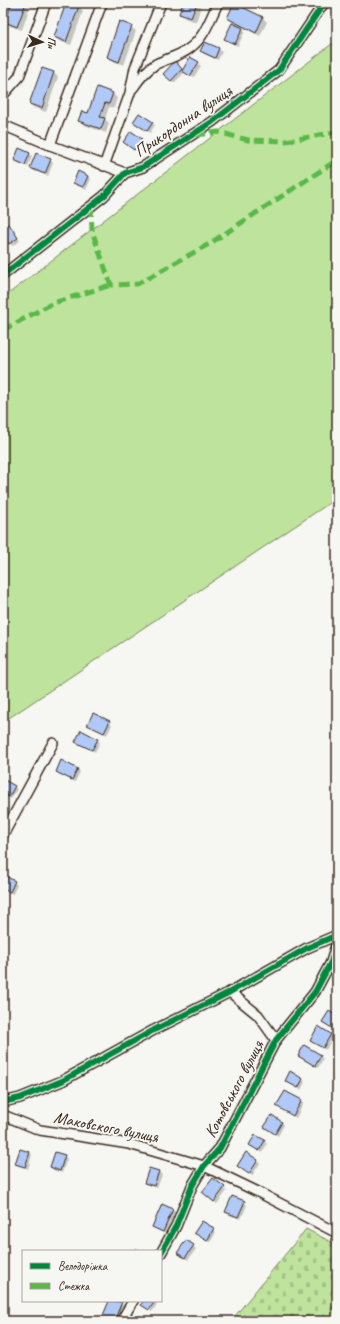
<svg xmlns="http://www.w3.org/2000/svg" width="340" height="1324" viewBox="0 0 340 1324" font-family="Caveat,sans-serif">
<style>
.cemetery{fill:url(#cemetery-stones);stroke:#7c865e}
.park{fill:#bee39d;stroke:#7c865e}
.shadow{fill:#0003}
.building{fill:#b1c9f7;stroke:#3b2a1e}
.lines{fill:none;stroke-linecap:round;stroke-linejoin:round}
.street-casing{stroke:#3b2a1e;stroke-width:12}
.street{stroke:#f6f6f2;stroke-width:9}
.quiet{stroke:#58b947;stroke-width:5;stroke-dasharray:10 5;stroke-linecap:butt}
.cycleway-casing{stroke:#f6f6f2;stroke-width:8}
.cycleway{stroke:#00873e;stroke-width:6}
.labels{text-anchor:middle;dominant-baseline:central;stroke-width:4;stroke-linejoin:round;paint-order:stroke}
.street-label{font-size:17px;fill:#3b2a1e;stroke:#f6f6f2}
</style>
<defs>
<pattern id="cemetery-stones" width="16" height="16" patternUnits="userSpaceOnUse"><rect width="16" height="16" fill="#bee39d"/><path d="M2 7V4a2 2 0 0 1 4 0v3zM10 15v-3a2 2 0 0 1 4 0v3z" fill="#a4c387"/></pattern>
</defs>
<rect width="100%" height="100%" fill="#f6f6f2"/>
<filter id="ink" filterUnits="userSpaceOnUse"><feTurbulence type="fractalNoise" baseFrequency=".025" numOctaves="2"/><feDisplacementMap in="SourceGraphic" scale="8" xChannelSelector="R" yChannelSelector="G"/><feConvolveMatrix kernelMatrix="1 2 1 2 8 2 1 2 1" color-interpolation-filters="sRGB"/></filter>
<g filter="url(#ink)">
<polygon class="cemetery" points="306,1229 337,1245 337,1321 231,1321"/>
<polygon class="park" points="337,40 337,498 3,722 3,298"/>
<g class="shadow">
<polygon points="13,3 31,3 22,30 10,26 6,22"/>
<polygon points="67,3 79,6 83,11 71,45 59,41 55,37"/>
<polygon points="184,3 202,3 196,22 184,18 180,13"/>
<polygon points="235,5 263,18 267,22 260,36 241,26 245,31 238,46 228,42 226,39 233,23 228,18"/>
<polygon points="131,27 136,31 124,65 112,61 108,57"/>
<polygon points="205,43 219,49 222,52 218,60 204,54 201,51"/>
<polygon points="175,63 183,71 198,63 201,66 194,77 185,72 174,83 164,74"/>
<polygon points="54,73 58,77 46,112 34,108 30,104"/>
<polygon points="97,89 113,94 117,98 114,108 109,107 105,119 109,123 106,133 84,125 80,121 88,114"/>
<polygon points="134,122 152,123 155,125 150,133"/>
<polygon points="141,140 144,142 137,152 127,144"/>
<polygon points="29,154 32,156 28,167 18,163 15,160"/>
<polygon points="50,160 53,163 48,176 34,171 32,168"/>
<polygon points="88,176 91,179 86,190 77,185 74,183"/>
<polygon points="11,228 20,241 12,246 3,233 3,229"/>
<polygon points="109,722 112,725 107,735 91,727 89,724"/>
<polygon points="97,740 100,742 95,752 79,744 76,742"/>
<polygon points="77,769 80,772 75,782 59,774 57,771"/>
<polygon points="3,781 17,789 11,799 3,794"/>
<polygon points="3,876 14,882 17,885 13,894 3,890"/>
<polygon points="337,1002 337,1013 335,1011"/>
<polygon points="331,1034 333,1037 326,1050 311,1041"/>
<polygon points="299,1056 320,1056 323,1059 318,1068"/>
<polygon points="303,1080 305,1082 301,1090 286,1081"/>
<polygon points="301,1101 304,1103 296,1118 278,1106"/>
<polygon points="282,1122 284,1125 278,1136 265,1127"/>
<polygon points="264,1141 267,1144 262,1153 251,1145"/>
<polygon points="30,1153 32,1155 28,1169 19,1166 16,1164"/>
<polygon points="64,1156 67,1159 62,1173 53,1170 51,1167"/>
<polygon points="257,1160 260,1163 252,1176 238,1166"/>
<polygon points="150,1169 159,1172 162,1175 157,1188 148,1185 145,1183"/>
<polygon points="213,1179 227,1191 217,1204 206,1195"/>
<polygon points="244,1202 247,1205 241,1219 229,1215 227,1212"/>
<polygon points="172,1209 175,1212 166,1234 156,1229 153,1226"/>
<polygon points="202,1222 216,1232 210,1243 195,1233"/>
<polygon points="193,1246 196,1249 188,1260 178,1253"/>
<polygon points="136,1248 142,1251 135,1251"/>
<polygon points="111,1301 118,1301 124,1306 118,1321 103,1321 102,1320"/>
<polygon points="144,1301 154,1301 157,1304 152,1312 142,1305"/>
</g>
<g class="building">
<polygon points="12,3 26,3 17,27 5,22"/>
<polygon points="66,3 72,3 79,6 66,42 54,37"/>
<polygon points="183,3 197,3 191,18 179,14"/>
<polygon points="234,3 263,17 256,33 227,18"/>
<polygon points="119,21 132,26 119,62 107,57"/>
<polygon points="232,23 243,28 235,44 224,39"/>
<polygon points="205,42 219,48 215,58 200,51"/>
<polygon points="190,57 199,62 190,76 182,71"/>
<polygon points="175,61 182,69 171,81 163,74"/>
<polygon points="42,68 54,72 42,108 29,104"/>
<polygon points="97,87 113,93 109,104 105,103 100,117 105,118 101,129 78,121 82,111 88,113"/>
<polygon points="139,113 153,122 147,131 133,122"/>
<polygon points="131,131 142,139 134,150 123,142"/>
<polygon points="19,148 30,153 25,165 14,160"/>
<polygon points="36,153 51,159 45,174 30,168"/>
<polygon points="78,171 88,176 83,187 73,183"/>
<polygon points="9,224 18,238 9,244 3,235 3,227"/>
<polygon points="93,713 110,721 104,733 87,725"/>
<polygon points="81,730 98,739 92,750 75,742"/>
<polygon points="61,760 78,769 72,780 56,772"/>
<polygon points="3,779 15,786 9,797 3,794"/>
<polygon points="3,875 15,881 10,892 3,889"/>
<polygon points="329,1011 337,1016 337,1031 322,1022"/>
<polygon points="318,1026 331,1034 323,1048 310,1041"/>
<polygon points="304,1045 321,1055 315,1066 298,1056"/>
<polygon points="290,1071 303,1079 298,1088 285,1081"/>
<polygon points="285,1091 302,1100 293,1116 276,1106"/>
<polygon points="272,1115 282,1122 275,1134 264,1127"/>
<polygon points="255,1135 265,1140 259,1151 249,1145"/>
<polygon points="20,1149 30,1152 25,1167 15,1164"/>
<polygon points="55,1152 65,1155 60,1171 50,1167"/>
<polygon points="246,1152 258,1160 249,1174 237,1166"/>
<polygon points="149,1168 159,1171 154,1186 144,1183"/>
<polygon points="213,1178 225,1187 214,1202 202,1192"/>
<polygon points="232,1196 245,1201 238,1217 225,1212"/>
<polygon points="162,1204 173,1209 163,1232 152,1227"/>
<polygon points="202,1221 214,1228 207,1241 194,1233"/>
<polygon points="186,1240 194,1245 185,1258 177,1253"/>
<polygon points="109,1301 122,1302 114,1321 103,1321 101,1320"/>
<polygon points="143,1301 155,1301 149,1310 141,1305"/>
</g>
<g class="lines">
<g class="street-casing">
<g id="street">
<path d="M133,88C139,79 146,70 156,64C168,58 180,56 190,48C205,37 210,19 218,3"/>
<polyline points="3,95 19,77 46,3"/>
<polyline points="3,125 50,145 125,173"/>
<polyline points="50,145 102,3"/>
<polyline points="104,166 130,93 135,68 161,3"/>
<polyline points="3,275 104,196 125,173 143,167 192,135 212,122 279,70 324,3"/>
<polyline points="3,835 53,743"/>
<polyline points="230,992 258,1015 276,1040"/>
<polyline points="3,1102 20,1098 62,1081 154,1030 230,992 307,948 337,935"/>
<polyline points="3,1115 40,1130 129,1144 204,1166 258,1192 337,1233"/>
<polyline points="161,1253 176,1226 192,1186 204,1166 220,1148 276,1040 315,992 331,962 337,942"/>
<polyline points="121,1321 133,1301"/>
</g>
</g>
<use href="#street" class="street"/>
<g class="quiet">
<polyline points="196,135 218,132 248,140 286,141 337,132"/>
<polyline points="91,206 92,231 111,285 137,284 209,244 337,160"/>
<polyline points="3,330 53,303 111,285"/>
</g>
<g class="cycleway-casing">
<g id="cycleway">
<polyline points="3,275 104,196 125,173 143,167 192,135 212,122 279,70 324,3"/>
<polyline points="3,1102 20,1098 62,1081 154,1030 230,992 307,948 337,935"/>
<polyline points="161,1253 176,1226 192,1186 204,1166 220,1148 276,1040 315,992 331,962 337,942"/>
</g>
</g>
<use href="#cycleway" class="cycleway"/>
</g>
</g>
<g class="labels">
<g class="street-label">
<text transform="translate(183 121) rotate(-34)">Прикордонна вулиця</text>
<text transform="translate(234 1089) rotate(-62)">Котовського вулиця</text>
<text transform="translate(106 1127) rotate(11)">Маковского вулиця</text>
</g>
</g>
<rect width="340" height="1324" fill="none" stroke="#f6f6f2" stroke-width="16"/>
<rect x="8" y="8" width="324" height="1308" fill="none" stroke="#3b2a1e" stroke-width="1.5" filter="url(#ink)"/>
<rect x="22" y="1250" width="140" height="52" fill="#f6f6f2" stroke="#aba49d"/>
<rect x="30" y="1263" width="20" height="6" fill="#00873e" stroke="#aba49d"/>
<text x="58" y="1270" font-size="12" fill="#3b2a1e">Велодоріжка</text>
<rect x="30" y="1283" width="20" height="6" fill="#58b947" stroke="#aba49d"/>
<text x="58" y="1290" font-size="12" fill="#3b2a1e">Стежка</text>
<g transform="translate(42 42) rotate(94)" stroke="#f6f6f2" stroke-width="3" paint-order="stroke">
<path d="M0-3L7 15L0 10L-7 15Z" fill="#3b2a1e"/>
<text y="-6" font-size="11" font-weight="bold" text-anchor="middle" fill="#3b2a1e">Пн</text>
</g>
</svg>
